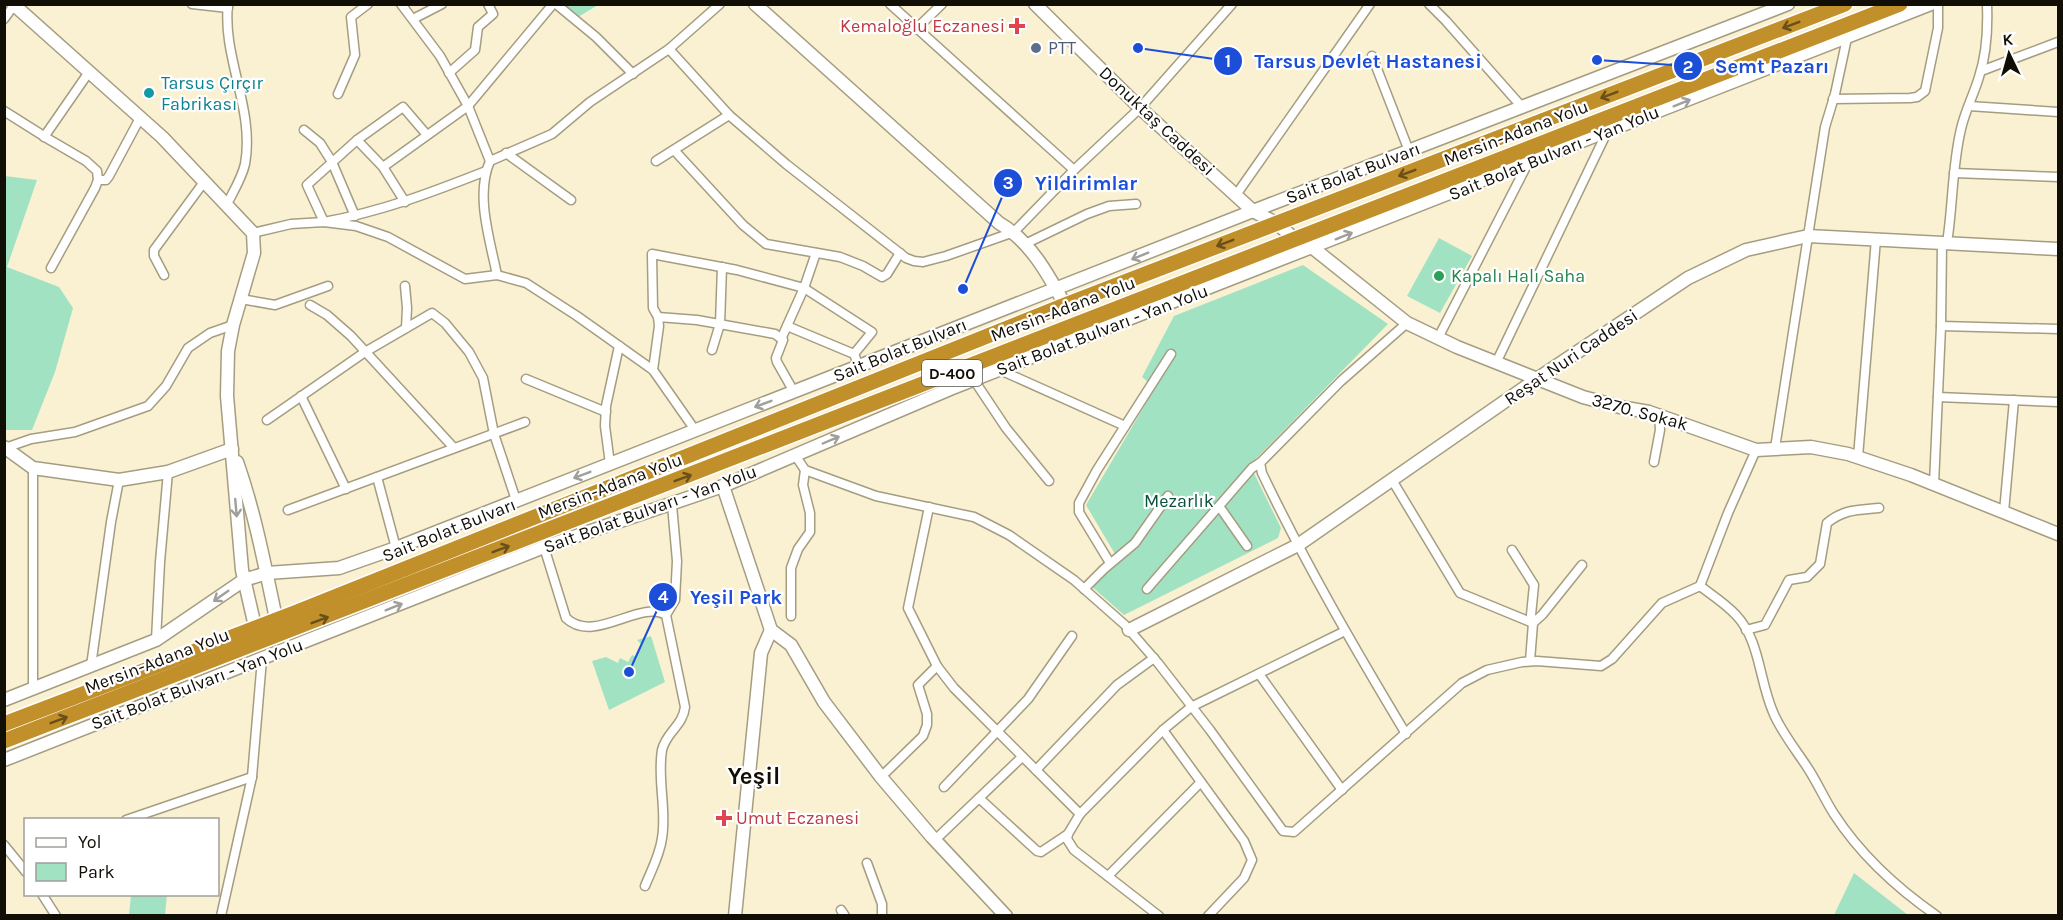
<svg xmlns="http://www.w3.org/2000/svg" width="2063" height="920" viewBox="0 0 2063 920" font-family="Karla,sans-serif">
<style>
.green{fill:#a1e2c3}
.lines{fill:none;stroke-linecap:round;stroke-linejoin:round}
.street-casing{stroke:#a59d81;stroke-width:11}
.secondary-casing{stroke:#a59d81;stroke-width:15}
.highway-casing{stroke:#fff;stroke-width:18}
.street{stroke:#fff;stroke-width:8}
.secondary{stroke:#fff;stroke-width:12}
.highway{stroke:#c2902b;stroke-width:15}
.oneway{stroke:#6a4f18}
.oneway2{stroke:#a09f9b}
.health-dot{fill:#e0444e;stroke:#fff;stroke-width:2}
.service-dot{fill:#5c6f8a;stroke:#fff;stroke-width:2}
.culture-dot{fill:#0f9aa8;stroke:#fff;stroke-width:2}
.leisure-dot{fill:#2e9e5b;stroke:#fff;stroke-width:2}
.labels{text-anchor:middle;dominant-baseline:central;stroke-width:4.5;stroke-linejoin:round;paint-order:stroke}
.shield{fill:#fff;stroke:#585650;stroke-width:1.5}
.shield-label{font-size:16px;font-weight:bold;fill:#110e05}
.health-label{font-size:18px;fill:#be3a42;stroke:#fff;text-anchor:end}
.service-label{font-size:18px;fill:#4e5e75;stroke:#fff;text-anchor:start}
.culture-label{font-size:18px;fill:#0d838f;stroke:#fff;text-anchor:start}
.street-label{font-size:18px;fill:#110e05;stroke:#fff}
.leisure-label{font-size:18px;fill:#27864d;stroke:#fff;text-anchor:start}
.park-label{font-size:18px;fill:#095239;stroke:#fff}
.district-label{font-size:24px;font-weight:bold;fill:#110e05;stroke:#fff}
.leader{fill:none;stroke:#1d4ed8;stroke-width:2}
.callout-dot{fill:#1d4ed8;stroke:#fff;stroke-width:2}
.mark-label{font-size:18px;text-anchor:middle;font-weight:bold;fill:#fff}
.callout-label{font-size:20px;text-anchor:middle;font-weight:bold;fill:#1d4ed8;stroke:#fff;stroke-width:4.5;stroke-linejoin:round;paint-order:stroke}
</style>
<rect width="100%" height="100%" fill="#faf1d3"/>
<g class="green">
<polygon points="563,4 598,5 578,17"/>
<polygon points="5,176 37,180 7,267 59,287 73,308 55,372 32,430 5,430"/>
<polygon points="1439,238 1472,256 1440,313 1407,296"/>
<polygon points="1303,265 1388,324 1250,465 1281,528 1278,538 1124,615 1089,584 1115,554 1086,505 1155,388 1142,377 1174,316"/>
<polygon points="651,636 665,682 609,710 592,661 606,657 618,663 620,658 628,662 632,655 635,656 641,644 637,640"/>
<polygon points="1854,873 1908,915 1834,915"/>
<polygon points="131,895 167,895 165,915 129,915"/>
</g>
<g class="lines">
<g class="street-casing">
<g id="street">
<polyline points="192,4 228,8"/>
<path d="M401,4L440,56L468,106L490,161C475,195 490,240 497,275"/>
<polyline points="556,4 596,37 633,74"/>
<polyline points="890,4 1074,170"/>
<polyline points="1429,4 1446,21 1522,107"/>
<polyline points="4,19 15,4"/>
<polyline points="413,19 442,4"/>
<polyline points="916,29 942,4"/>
<polyline points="669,49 729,115 786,164 906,258 914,261 923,262 946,256 1014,232 1074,170 1140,108 1232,4"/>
<polyline points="1372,56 1409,151"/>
<polyline points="1981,71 2058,42"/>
<polyline points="449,73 475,50 478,27 493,14 488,4"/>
<polyline points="338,94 355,55 351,17 368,4"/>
<polyline points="1833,99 1910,98 1917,97 1925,91 1938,28 1938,4"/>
<polyline points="1969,106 2058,112"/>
<polyline points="4,111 50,140 86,161 97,171 98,180 95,188 51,268"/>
<polyline points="304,130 320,143 332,162 355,216"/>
<path d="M427,135L403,107L357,140L307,185L324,222C383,211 430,193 486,171"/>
<polyline points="44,137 89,72"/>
<polyline points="357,140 383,167 405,202"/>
<polyline points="674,150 743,225 766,244 840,257 863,266 882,277 887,274 900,253"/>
<polyline points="506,153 571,200"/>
<polyline points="490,161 552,134 590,102 669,49 720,4"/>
<polyline points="656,161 729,115"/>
<polyline points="383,167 468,106 553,4"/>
<polyline points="1954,173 2058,177"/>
<polyline points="98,180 106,180 109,176 140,118"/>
<polyline points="1236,195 1370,4"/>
<path d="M226,206C233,192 242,178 245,164C255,109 222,58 228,4"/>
<polyline points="253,233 291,224 324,222 356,226 388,237 465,279 497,275 526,283 577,316 653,370 695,430"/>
<path d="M1947,243C1953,205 1952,166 1961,129C1965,111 1974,94 1979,77C1987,53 1988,29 1987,4"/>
<polyline points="1025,244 1087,214 1109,206 1136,204"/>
<polyline points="164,275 154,256 154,250 204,182"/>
<polyline points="405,286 407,308 406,328"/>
<polyline points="241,299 275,305 328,286"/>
<polyline points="310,305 327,315 351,336 454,448"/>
<polyline points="658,317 697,320 775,334 783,340 776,358 777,362 794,392"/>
<polyline points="787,326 854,354 856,359"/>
<polyline points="1941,326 2058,329"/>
<polyline points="782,337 804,288 816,253"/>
<polyline points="1438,338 1528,163"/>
<polyline points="712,350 720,324 722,267"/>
<polyline points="1496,363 1607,132"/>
<polyline points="653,370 659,326 658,317 653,308 652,254 737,270 804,288 872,332 854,354"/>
<polyline points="1000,370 1125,426"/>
<polyline points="526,379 606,412"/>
<polyline points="974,380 1006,428 1049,481"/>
<polyline points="301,396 346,489"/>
<polyline points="1938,397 2058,402"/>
<polyline points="267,420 365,352 432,313 445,323 469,352 483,378 494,434 516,500"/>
<polyline points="5,448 31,439 75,432 148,406 166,386 188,348 210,333 233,325"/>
<polyline points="1775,448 1825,127 1835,94 1847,38"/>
<polyline points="795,455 805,470 876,496 974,517 1009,535 1074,580 1125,625 1158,663 1210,730 1283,831 1294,832 1462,683 1487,670 1522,662 1537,661 1601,666 1612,659 1662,603 1700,586 1728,513 1756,450"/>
<polyline points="1858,457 1876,239"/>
<polyline points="1654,462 1660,430 1659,415"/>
<path d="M1260,463L1262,473C1305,563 1355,649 1406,734"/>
<polyline points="610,464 605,426 606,406 619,346"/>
<polyline points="377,477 396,548"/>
<polyline points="1392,480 1460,593 1533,623"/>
<polyline points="1934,484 1941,326 1942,243"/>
<polyline points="1219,506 1247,546"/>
<polyline points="929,507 908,608 937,666 954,688 1080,814"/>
<polyline points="288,510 525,422"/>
<polyline points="2004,512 2014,400"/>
<path d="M544,547L566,618C594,645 640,599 666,615L685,707C683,726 666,732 662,750C657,779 667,810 662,838C660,855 651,871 645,886"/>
<polyline points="1512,550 1534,585 1531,615 1533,623"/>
<polyline points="1110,563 1079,512 1079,503 1097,470 1171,354"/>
<path d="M1700,586C1712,595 1726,604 1736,615C1760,640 1759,680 1773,712C1781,732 1797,751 1809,770C1818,784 1825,800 1834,814C1860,854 1898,889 1937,916"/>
<polyline points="1084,589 1104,569 1135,543 1168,496"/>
<polyline points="1147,589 1252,468 1260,463 1341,381 1407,323"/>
<polyline points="666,615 675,600 677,561 672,505"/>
<polyline points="791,616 791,568 798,549 810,532 810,513 803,485 805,470"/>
<path d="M1746,630L1765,625L1789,580L1807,577L1820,564L1827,523C1844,509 1858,510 1879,508"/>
<polyline points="156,640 160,562 168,472"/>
<polyline points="1530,661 1533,623 1542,615 1582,565"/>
<polyline points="91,666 111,522 119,480"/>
<polyline points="1259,674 1342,790"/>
<polyline points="33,689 33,468"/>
<polyline points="1163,730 1244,841 1252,860 1244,878 1208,916"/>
<polyline points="1036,770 1117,685 1154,658"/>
<polyline points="881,777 923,736 927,725 927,714 918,685 937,666"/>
<polyline points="944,787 1028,699 1072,636"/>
<polyline points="979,798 1037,851 1041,852 1068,834"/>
<polyline points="126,820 252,777"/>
<polyline points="935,840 1022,757"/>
<polyline points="4,845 26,872"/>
<polyline points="867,863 882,904 882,916"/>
<polyline points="1108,876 1201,782"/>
<polyline points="42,894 56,916"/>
<polyline points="841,910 845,916"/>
<polyline points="221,916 252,777 262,659"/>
<polyline points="1159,916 1074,850 1067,839 1068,834 1080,814 1163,730 1191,707 1345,631"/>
</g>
</g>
<g class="secondary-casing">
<g id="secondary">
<polyline points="13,4 162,137 253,233 254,253 233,325 228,351 227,396 242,570 257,635"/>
<path d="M755,4L999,223C1030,241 1048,274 1065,305"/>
<polyline points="1035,4 1140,108 1253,211 1276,223 1295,239 1313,248 1407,323 1457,347 1583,397 1620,407 1649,412 1756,450 1811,447 1848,454 1911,475 2058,534"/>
<polyline points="4,447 33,468 119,480 168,472 232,449"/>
<path d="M237,462C256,516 266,572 278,628"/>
<polyline points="723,486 771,630 791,645 824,702 881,777 932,837 1006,916"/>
<polyline points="1129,630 1298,545 1537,379 1688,278 1746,250 1808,236 2058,249"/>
<polyline points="4,700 156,640 244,580 267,573 339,568 396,548 1253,211 1788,4"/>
<polyline points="4,760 544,547 723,486 950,389 1931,4"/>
<polyline points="735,916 761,653 771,630"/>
</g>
</g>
<g class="highway-casing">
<g id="highway">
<polyline points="4,724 297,612 1065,305 1845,4"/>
<polyline points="4,741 1900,4"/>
</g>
</g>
<use href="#street" class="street"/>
<use href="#secondary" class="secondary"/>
<use href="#highway" class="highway"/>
</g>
<defs><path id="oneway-shaft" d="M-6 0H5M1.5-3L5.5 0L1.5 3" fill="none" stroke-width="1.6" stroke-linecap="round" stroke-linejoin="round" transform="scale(1.5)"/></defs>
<g class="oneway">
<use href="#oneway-shaft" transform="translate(1791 25) rotate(159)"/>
<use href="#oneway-shaft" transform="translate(1609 95) rotate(159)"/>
<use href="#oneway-shaft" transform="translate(1407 173) rotate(159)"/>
<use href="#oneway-shaft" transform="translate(1225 243) rotate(159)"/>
<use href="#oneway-shaft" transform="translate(683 478) rotate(-21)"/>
<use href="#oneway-shaft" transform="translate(501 549) rotate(-21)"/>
<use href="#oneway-shaft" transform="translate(320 620) rotate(-21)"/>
<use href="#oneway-shaft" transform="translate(59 720) rotate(-21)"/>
</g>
<g class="oneway2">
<use href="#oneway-shaft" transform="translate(1682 103) rotate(-22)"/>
<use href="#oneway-shaft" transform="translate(1344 236) rotate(-22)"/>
<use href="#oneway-shaft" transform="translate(1140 256) rotate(158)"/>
<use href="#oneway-shaft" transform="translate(763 404) rotate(159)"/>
<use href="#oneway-shaft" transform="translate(831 440) rotate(-23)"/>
<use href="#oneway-shaft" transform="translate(582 475) rotate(159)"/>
<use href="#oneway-shaft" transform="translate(236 508) rotate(85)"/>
<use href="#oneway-shaft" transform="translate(221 596) rotate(145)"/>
<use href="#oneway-shaft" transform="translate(394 607) rotate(-22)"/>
</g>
<g class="health-dot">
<path d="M1014 17h6v6h6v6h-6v6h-6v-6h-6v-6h6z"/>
<path d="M721 809h6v6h6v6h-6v6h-6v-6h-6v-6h6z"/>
</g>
<circle class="service-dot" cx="1036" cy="48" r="6"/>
<circle class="culture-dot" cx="149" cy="93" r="6"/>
<circle class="leisure-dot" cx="1439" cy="276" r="6"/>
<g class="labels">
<rect class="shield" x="922" y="360" width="60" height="26" rx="4.5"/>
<g class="shield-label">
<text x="952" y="373">D-400</text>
</g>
<g class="health-label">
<text x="1005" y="26">Kemaloğlu Eczanesi</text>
<text x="736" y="818" text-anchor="start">Umut Eczanesi</text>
</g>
<g class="service-label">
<text x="1048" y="48">PTT</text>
</g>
<g class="culture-label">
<text x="161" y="83">Tarsus Çırçır<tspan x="161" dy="21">Fabrikası</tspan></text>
</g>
<g class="street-label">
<text transform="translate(1157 121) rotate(43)">Donuktaş Caddesi</text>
<text transform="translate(1516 133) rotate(-21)">Mersin-Adana Yolu</text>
<text transform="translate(1554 153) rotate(-22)">Sait Bolat Bulvarı - Yan Yolu</text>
<text transform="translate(1353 173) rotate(-21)">Sait Bolat Bulvarı</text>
<text transform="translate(1063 309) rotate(-21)">Mersin-Adana Yolu</text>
<text transform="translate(1102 330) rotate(-21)">Sait Bolat Bulvarı - Yan Yolu</text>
<text transform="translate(900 350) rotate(-22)">Sait Bolat Bulvarı</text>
<text transform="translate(1571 357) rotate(-34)">Reşat Nuri Caddesi</text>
<text transform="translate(1640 412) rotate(15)">3270. Sokak</text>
<text transform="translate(610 486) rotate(-21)">Mersin-Adana Yolu</text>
<text transform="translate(650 509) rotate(-20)">Sait Bolat Bulvarı - Yan Yolu</text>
<text transform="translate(449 530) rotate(-22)">Sait Bolat Bulvarı</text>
<text transform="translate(157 661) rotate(-21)">Mersin-Adana Yolu</text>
<text transform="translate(197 684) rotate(-21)">Sait Bolat Bulvarı - Yan Yolu</text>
</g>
<g class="leisure-label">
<text x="1451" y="276">Kapalı Halı Saha</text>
</g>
<g class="park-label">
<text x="1179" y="501">Mezarlık</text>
</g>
<g class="district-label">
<text x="754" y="776">Yeşil</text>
</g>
</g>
<path class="leader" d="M1138 48L1228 61M1597 60L1688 66M963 289L1008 183M629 672L663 597"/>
<g class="callout-dot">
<circle cx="1138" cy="48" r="6"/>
<circle cx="1597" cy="60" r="6"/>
<circle cx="963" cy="289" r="6"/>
<circle cx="629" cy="672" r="6"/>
<circle cx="1228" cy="61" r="15"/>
<circle cx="1688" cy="66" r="15"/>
<circle cx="1008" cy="183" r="15"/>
<circle cx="663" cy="597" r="15"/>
</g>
<g class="mark-label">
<text x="1228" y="67">1</text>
<text x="1688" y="73">2</text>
<text x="1008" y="189">3</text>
<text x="663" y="603">4</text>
</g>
<g class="callout-label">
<text x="1368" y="68">Tarsus Devlet Hastanesi</text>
<text x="1772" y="73">Semt Pazarı</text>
<text x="1086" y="190">Yildirimlar</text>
<text x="736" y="604">Yeşil Park</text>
</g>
<rect width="2063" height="920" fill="none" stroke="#110e05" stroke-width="12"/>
<rect x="24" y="818" width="195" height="78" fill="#ffffff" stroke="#a09f9b" stroke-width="1.5"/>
<rect x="36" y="838" width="30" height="9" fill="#ffffff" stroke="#a09f9b" stroke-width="1.5"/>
<text x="78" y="848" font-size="18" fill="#110e05">Yol</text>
<rect x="36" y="863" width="30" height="18" fill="#a1e2c3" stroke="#a09f9b" stroke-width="1.5"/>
<text x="78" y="878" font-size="18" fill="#110e05">Park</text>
<g transform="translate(2009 54) rotate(355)" stroke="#ffffff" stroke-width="4.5" paint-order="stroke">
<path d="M0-4.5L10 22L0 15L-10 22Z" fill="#110e05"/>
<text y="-9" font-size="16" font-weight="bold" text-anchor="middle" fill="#110e05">K</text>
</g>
</svg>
